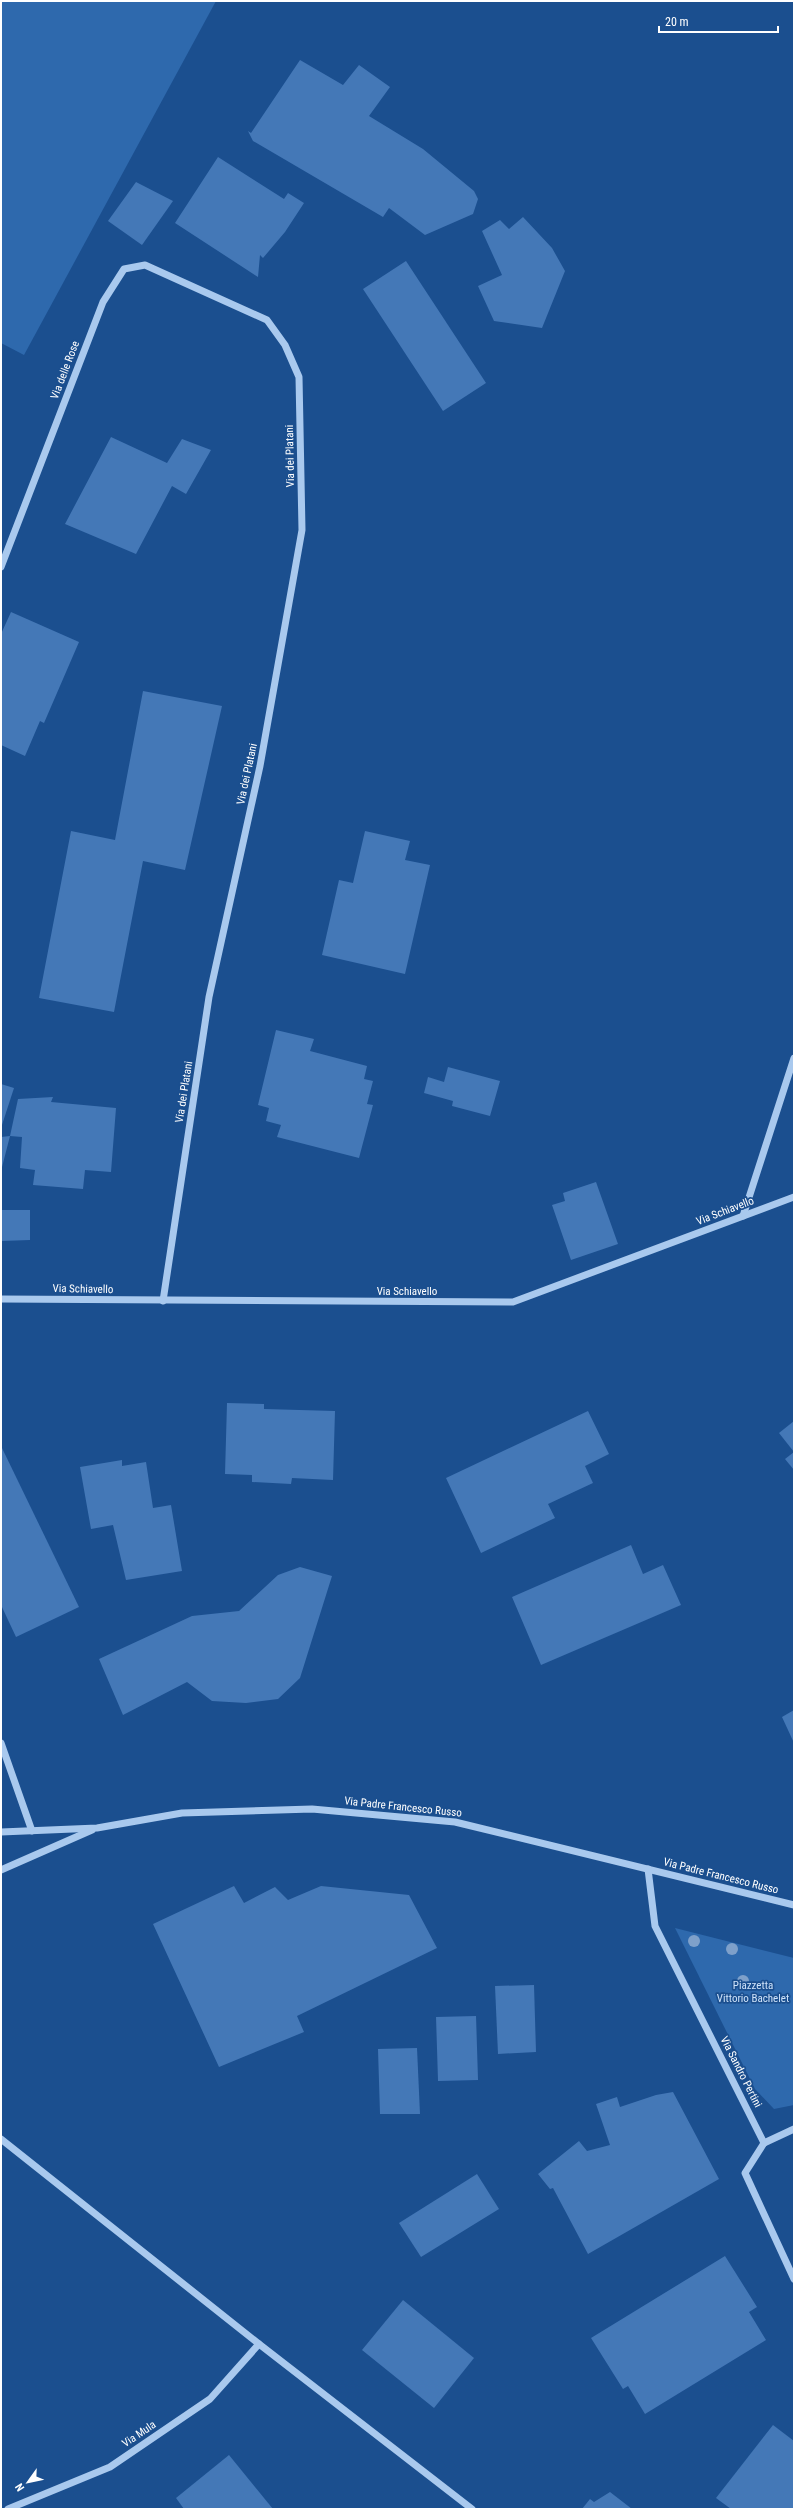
<svg xmlns="http://www.w3.org/2000/svg" width="795" height="2510" viewBox="0 0 795 2510" font-family="'Roboto Condensed',sans-serif">
<style>
.green{fill:#2e69ad}
.building{fill:#4478b7}
.lines{fill:none;stroke-linecap:round;stroke-linejoin:round}
.minor{stroke:#a9c9ee;stroke-width:7}
.tree{fill:#7ea0ca}
.labels{text-anchor:middle;dominant-baseline:central;stroke-width:3.5;stroke-linejoin:round;paint-order:stroke}
.street-label{font-size:11px;fill:#fff;stroke:#1b4f8f}
.park-label{font-size:11px;fill:#cfe3fa;stroke:#1b4f8f}
</style>
<rect width="100%" height="100%" fill="#1b4f8f"/>
<g class="green">
<polygon points="1,1 216,1 24,355 1,343"/>
<polygon points="675,1928 794,1958 794,2105 774,2109 755,2089"/>
</g>
<g class="building">
<polygon points="300,60 343,85 359,65 390,87 369,116 423,149 474,191 478,199 473,214 425,235 389,208 383,217 253,141 248,131 251,133"/>
<polygon points="218,157 284,199 288,193 304,203 285,232 263,258 260,255 258,277 175,223"/>
<polygon points="136,182 173,201 142,245 108,221"/>
<polygon points="523,217 552,248 565,271 542,328 494,321 478,286 502,275 482,231 500,220 509,229"/>
<polygon points="406,261 486,383 443,411 363,289"/>
<polygon points="111,437 167,463 182,439 211,450 186,494 172,486 136,554 65,524"/>
<polygon points="11,612 79,642 44,723 40,721 25,756 1,745 1,634"/>
<polygon points="143,691 222,706 185,870 143,861 114,1012 39,998 71,831 115,840"/>
<polygon points="365,831 410,841 405,860 430,865 405,974 322,955 339,880 353,883"/>
<polygon points="276,1030 314,1039 310,1051 367,1066 364,1079 373,1081 367,1104 373,1105 359,1158 277,1137 281,1125 266,1121 269,1108 258,1105"/>
<polygon points="448,1067 500,1081 490,1116 452,1106 453,1101 424,1093 428,1077 444,1082"/>
<polygon points="1,1084 14,1088 1,1128"/>
<polygon points="53,1097 51,1102 116,1108 111,1172 85,1170 83,1189 33,1185 35,1170 20,1168 22,1137 10,1136 1,1171 1,1137 10,1136 18,1099"/>
<polygon points="596,1182 618,1244 571,1260 552,1205 565,1201 563,1193"/>
<polygon points="1,1210 30,1210 30,1240 1,1241"/>
<polygon points="227,1403 264,1404 264,1409 335,1411 333,1480 292,1478 291,1484 252,1482 252,1475 225,1474"/>
<polygon points="588,1411 609,1454 585,1466 593,1483 548,1504 555,1518 481,1553 446,1478"/>
<polygon points="794,1421 794,1452 779,1433"/>
<polygon points="1,1446 79,1607 16,1637 1,1605"/>
<polygon points="794,1452 794,1470 785,1459"/>
<polygon points="122,1460 122,1466 146,1462 153,1508 171,1505 182,1571 126,1580 113,1525 91,1529 80,1467"/>
<polygon points="631,1545 643,1574 663,1565 681,1605 541,1665 512,1597"/>
<polygon points="300,1567 332,1576 300,1678 278,1699 246,1703 212,1701 187,1682 123,1715 99,1659 192,1616 239,1611 278,1575"/>
<polygon points="794,1710 794,1743 782,1717"/>
<polygon points="234,1886 244,1903 275,1887 288,1900 321,1886 409,1895 437,1948 297,2016 304,2032 219,2067 153,1924"/>
<polygon points="534,1985 536,2052 498,2054 495,1986"/>
<polygon points="476,2016 478,2080 438,2081 436,2017"/>
<polygon points="417,2048 420,2114 380,2114 378,2049"/>
<polygon points="673,2092 719,2179 588,2254 553,2188 550,2189 538,2174 579,2141 587,2151 610,2145 596,2104 617,2097 620,2107 656,2095"/>
<polygon points="477,2174 499,2209 421,2257 399,2223"/>
<polygon points="725,2256 757,2307 749,2312 766,2340 645,2414 628,2386 623,2389 591,2338"/>
<polygon points="403,2300 474,2358 434,2408 362,2350"/>
<polygon points="773,2425 794,2441 794,2509 731,2509 716,2498"/>
<polygon points="229,2455 273,2509 184,2509 176,2498"/>
<polygon points="610,2492 632,2509 582,2509 590,2499 594,2502"/>
</g>
<g class="lines">
<g class="minor">
<polyline points="1,567 103,302 124,269 145,265 267,320 285,345 299,377 302,530 260,766 209,997 163,1301"/>
<polyline points="743,1216 794,1058"/>
<polyline points="1,1299 513,1302 794,1197"/>
<polyline points="1,1743 32,1831"/>
<polyline points="1,1832 97,1828 182,1813 312,1809 455,1822 794,1905"/>
<polyline points="648,1869 655,1926 764,2143"/>
<polyline points="1,1870 92,1830"/>
<polyline points="1,2139 259,2344 472,2509"/>
<polyline points="764,2143 745,2173 794,2279"/>
<polyline points="764,2143 794,2129"/>
<polyline points="8,2509 110,2467 210,2399 259,2344"/>
</g>
</g>
<g class="tree">
<circle cx="694" cy="1941" r="6"/>
<circle cx="732" cy="1949" r="6"/>
<circle cx="743" cy="1981" r="6"/>
</g>
<g class="labels">
<g class="street-label">
<text transform="translate(65 370) rotate(-69)">Via delle Rose</text>
<text transform="translate(290 456) rotate(-91)">Via dei Platani</text>
<text transform="translate(247 774) rotate(-78)">Via dei Platani</text>
<text transform="translate(184 1092) rotate(-81)">Via dei Platani</text>
<text transform="translate(725 1211) rotate(-21)">Via Schiavello</text>
<text transform="translate(83 1289) rotate(1)">Via Schiavello</text>
<text x="407" y="1291">Via Schiavello</text>
<text transform="translate(403 1807) rotate(6)">Via Padre Francesco Russo</text>
<text transform="translate(721 1876) rotate(14)">Via Padre Francesco Russo</text>
<text transform="translate(741 2072) rotate(63)">Via Sandro Pertini</text>
<text transform="translate(139 2434) rotate(-34)">Via Mula</text>
</g>
<g class="park-label">
<text x="753" y="1985">Piazzetta<tspan x="753" dy="13">Vittorio Bachelet</tspan></text>
</g>
</g>
<rect width="795" height="2510" fill="none" stroke="#ffffff" stroke-width="4"/>
<g transform="translate(28 2482) rotate(237)" stroke="#1b4f8f" stroke-width="3" paint-order="stroke">
<path d="M0-3L7 15L0 10L-7 15Z" fill="#ffffff"/>
<text y="-6" font-size="11" font-weight="bold" text-anchor="middle" fill="#ffffff">N</text>
</g>
<path d="M659 26v6h119v-6" fill="none" stroke="#ffffff" stroke-width="2"/>
<text x="665" y="26" font-size="12" fill="#ffffff" stroke="#1b4f8f" stroke-width="3" paint-order="stroke">20 m</text>
</svg>
